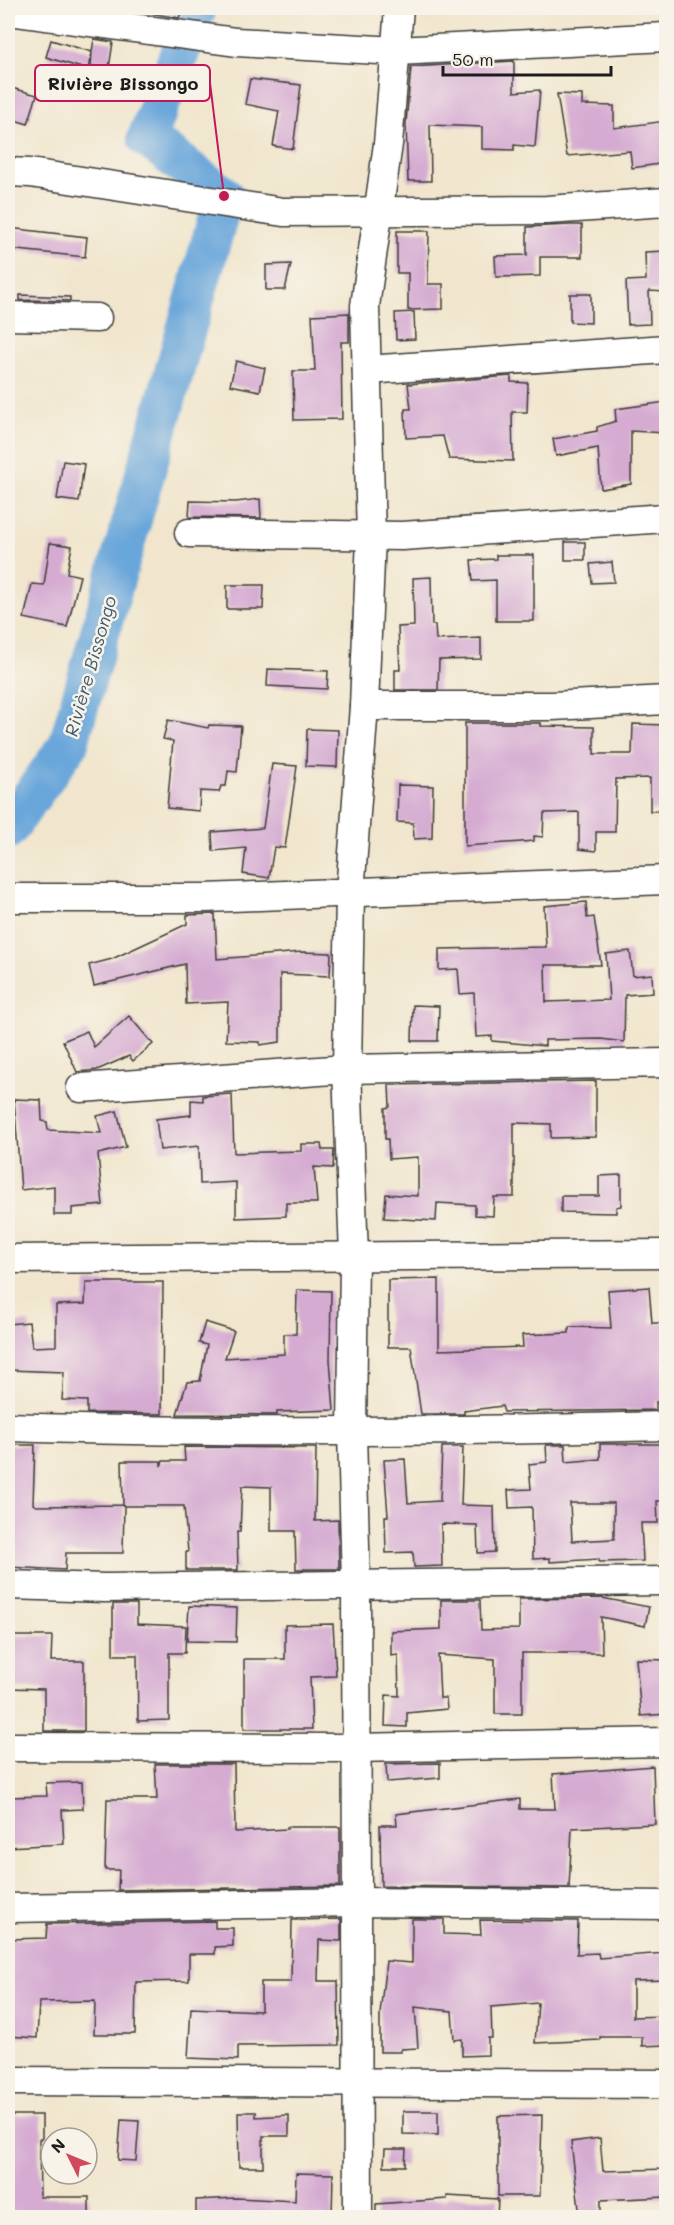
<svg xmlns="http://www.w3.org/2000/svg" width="674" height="2225" viewBox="0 0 674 2225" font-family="Mali,sans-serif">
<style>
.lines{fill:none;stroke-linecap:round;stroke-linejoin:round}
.river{stroke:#69a6da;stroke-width:40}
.building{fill:#d5abd2;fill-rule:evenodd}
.minor-casing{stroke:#3c3a37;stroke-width:31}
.minor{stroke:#fff;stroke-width:28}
.labels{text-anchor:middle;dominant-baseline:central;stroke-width:5;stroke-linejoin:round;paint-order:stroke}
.water-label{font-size:18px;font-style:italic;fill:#3f5a71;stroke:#f7f3e8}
.leader{fill:none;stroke:#c2185b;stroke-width:2}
.callout-dot{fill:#c2185b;stroke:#f7f3e8;stroke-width:2}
.callout{fill:#f7f3e8;stroke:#c2185b;stroke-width:2}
.callout-label{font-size:18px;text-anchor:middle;font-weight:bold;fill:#1c1c1c}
</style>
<rect width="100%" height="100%" fill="#f7f3e8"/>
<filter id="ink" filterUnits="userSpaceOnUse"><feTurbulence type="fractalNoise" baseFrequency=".0167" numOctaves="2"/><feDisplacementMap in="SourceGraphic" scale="12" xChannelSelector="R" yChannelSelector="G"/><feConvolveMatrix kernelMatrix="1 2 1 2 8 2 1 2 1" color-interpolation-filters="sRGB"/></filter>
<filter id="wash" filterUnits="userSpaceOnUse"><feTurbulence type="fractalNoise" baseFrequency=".008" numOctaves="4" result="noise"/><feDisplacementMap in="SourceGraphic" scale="24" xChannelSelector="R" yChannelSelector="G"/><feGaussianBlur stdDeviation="1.35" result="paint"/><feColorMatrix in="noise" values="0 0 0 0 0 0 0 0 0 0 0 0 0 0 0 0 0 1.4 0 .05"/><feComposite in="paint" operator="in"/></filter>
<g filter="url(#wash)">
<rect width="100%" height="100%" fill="#f1e6cd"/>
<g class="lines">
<polyline class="river" points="8,829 68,745 224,196 147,138 197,8"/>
</g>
<g id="blocks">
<g class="building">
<polygon points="120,8 183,8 179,18"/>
<polygon points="94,39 113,42 109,68 91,66 92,53 88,70 46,57 51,40 92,52"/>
<polygon points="514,61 514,92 540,90 535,147 514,145 514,150 482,149 482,127 430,125 431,181 408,181 406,124 411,67"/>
<polygon points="250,79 301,85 293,149 273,146 279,111 245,104"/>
<polygon points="8,87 37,95 28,124 8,118"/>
<polygon points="557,94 582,95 582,105 614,106 614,128 666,121 666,163 632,168 630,151 567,156"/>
<polygon points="570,225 582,225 582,257 540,257 540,276 496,277 495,256 527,255 527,227"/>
<polygon points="8,228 87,237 85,257 8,249"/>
<polygon points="397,231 429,231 428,284 443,284 443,309 408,310 408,273 397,273"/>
<polygon points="666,251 666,292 649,291 650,324 628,325 626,281 646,280 645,252"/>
<polygon points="291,264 285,290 266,290 266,265"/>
<polygon points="570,294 591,294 591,323 570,322"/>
<polygon points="20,295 70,297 70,301 20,300"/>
<polygon points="414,312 415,339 396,340 395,313"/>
<polygon points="349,313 349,342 341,342 342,419 294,420 293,371 315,371 312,315"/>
<polygon points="236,361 265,368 260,391 230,385"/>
<polygon points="511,376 511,382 528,383 527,412 512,412 513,461 449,459 443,436 406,438 405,409 411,409 408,384"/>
<polygon points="666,402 666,433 631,431 631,484 601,489 598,448 556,456 553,439 597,431 597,427 616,421 615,409"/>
<polygon points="63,461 84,464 79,502 57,499"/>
<polygon points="260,499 261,518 189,517 190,501 236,502"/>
<rect x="565" y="542" width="20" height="18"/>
<polygon points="50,543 72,546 67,573 80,576 67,627 24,618 32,584 44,585"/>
<polygon points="496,555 534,555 534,621 496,621 496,580 473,581 471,560 496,559"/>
<polygon points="612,562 614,582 592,583 590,564"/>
<polygon points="431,577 432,625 435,625 436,640 481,638 481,659 439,660 438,690 395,690 395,670 400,670 398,627 414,626 413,578"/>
<polygon points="227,585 264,585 263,609 227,609"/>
<polygon points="268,669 328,671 327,689 267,686"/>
<polygon points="168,720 208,728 209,725 241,726 237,772 228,771 226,786 221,786 219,792 200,791 199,811 167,808 173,741 163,739"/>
<polygon points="465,723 541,723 541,726 594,727 594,754 632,754 633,724 666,725 666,811 650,811 650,778 616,779 615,832 596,832 596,851 579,849 579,812 544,813 543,837 534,836 534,841 465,846"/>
<polygon points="307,729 338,730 337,767 306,766"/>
<polygon points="272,764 297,766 285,848 274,847 269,878 243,874 246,848 213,851 212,832 263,828"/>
<polygon points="398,785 433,786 432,838 414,839 413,823 397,822"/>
<polygon points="586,902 587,918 594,917 601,965 545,965 546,1002 609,1000 606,954 630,951 633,976 652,974 653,993 625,995 624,1042 601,1039 545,1040 545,1046 492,1041 492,1036 476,1037 474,993 460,994 458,969 439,970 439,949 546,947 544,906"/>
<polygon points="215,914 217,959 302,952 331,953 330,976 280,974 280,1042 260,1045 260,1042 226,1041 228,1002 186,1004 185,964 94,986 89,965 112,959 187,924 187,915"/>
<polygon points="413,1005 439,1006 438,1041 412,1041"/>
<polygon points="129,1016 153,1044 133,1061 129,1056 97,1070 77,1072 63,1041 87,1031 94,1047"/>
<polygon points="596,1081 596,1137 551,1138 551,1124 514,1123 514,1197 494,1197 493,1216 475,1215 475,1205 437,1203 436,1221 384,1218 386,1194 418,1196 418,1157 389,1159 388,1139 385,1139 385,1108 390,1107 389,1085"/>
<polygon points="232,1094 234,1153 301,1151 301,1144 321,1144 322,1150 334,1150 333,1168 314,1167 317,1203 286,1203 286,1216 236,1218 236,1182 200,1184 199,1146 160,1150 156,1119 191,1115 191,1100 203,1101 203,1096"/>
<polygon points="14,1099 41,1100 42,1121 47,1122 48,1130 101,1133 97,1116 117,1111 126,1147 98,1154 103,1205 72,1208 72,1215 54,1215 54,1186 21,1190"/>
<polygon points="621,1175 621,1206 616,1207 616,1213 561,1212 561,1196 599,1196 599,1176"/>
<polygon points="439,1279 439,1350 523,1347 522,1335 569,1333 569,1327 611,1328 608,1290 649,1287 652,1323 666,1323 666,1402 656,1402 656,1410 504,1412 502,1406 464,1411 464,1414 421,1414 411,1347 388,1347 388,1280"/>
<polygon points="86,1282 163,1282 162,1414 87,1413 87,1401 62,1400 64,1372 8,1370 8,1324 29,1322 32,1347 56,1346 56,1305 85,1304"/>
<polygon points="297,1290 331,1291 330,1360 334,1410 277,1412 277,1415 177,1414 187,1382 200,1381 207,1345 199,1343 205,1322 234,1331 225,1358 284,1354 284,1334 296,1334"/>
<path d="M600,1444H666V1501H657L658,1523H641L643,1561L599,1562V1559L550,1562V1558L533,1559L532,1507L509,1508L508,1490L531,1489L529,1464L547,1462L546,1445H565L566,1462L600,1459ZM570,1503H614V1539L572,1541Z"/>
<polygon points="8,1445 35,1445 33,1504 36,1506 123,1505 122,1461 161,1461 161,1466 163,1461 185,1461 184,1447 316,1448 315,1521 338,1520 339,1569 296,1569 295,1531 271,1531 271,1487 242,1486 240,1532 237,1532 238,1570 186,1570 186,1552 188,1552 184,1506 124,1506 123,1553 66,1553 65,1570 8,1567"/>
<polygon points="442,1447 463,1447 461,1505 494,1506 495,1552 478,1553 477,1525 441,1524 442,1566 414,1567 413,1552 386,1553 385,1516 388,1516 384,1460 405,1459 408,1503 440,1501"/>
<polygon points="602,1598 649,1607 645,1626 601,1617 602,1653 522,1653 522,1714 495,1714 495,1659 438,1655 440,1698 446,1698 447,1709 407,1713 407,1727 385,1726 386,1695 399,1696 398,1655 391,1656 391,1631 441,1629 441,1600 480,1600 481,1630 519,1629 519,1599"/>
<polygon points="113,1604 137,1604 137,1624 186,1626 185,1653 169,1653 169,1720 138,1721 137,1655 113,1655"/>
<polygon points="189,1606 237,1608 236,1642 187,1641"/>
<polygon points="333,1624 336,1676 310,1677 312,1729 244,1729 244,1659 285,1659 285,1625"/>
<polygon points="8,1636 52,1636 51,1661 84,1661 84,1731 44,1731 44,1689 8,1688"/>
<polygon points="636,1659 666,1660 666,1714 641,1716"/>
<polygon points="440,1763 440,1778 387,1782 386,1764"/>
<polygon points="155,1764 234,1764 235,1832 287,1829 287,1827 340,1827 340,1886 118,1890 119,1870 105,1870 107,1799 157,1799"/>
<polygon points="653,1766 655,1824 572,1828 569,1888 381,1886 380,1825 397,1825 396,1814 520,1799 520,1809 555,1809 553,1774"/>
<polygon points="82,1782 83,1809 62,1810 64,1844 8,1847 8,1797 47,1796 46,1783"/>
<polygon points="341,1919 341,1941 319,1940 318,1981 338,1981 339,2045 238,2046 238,2060 188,2058 191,2008 261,2011 261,1982 291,1982 292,1920"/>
<polygon points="412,1919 444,1919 444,1934 481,1935 480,1920 578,1921 577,1954 598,1953 599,1958 666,1953 666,1980 633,1981 633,2017 666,2016 666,2045 642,2046 642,2037 600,2037 600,2040 535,2043 538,2003 491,2007 492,2038 488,2038 488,2055 462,2056 462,2039 454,2040 452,2011 415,2007 418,2048 401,2049 401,2052 380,2052 380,2014 386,1961 412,1963"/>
<polygon points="215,1921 215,1928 233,1928 233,1946 215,1947 215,1954 189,1954 189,1981 136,1982 135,2034 94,2034 95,2001 39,2002 37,2038 8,2036 8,1939 46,1938 47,1924"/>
<polygon points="403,2111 438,2111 438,2135 403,2134"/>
<polygon points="238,2112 256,2112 256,2117 289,2115 289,2136 263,2136 263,2167 239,2167"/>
<polygon points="8,2115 42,2115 42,2139 39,2139 40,2197 89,2197 89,2215 8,2217"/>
<polygon points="542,2115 540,2196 498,2196 498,2116"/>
<polygon points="121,2120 139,2121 136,2161 118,2160"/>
<polygon points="600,2138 603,2171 666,2169 666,2197 601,2200 601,2217 580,2217 571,2142"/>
<polygon points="385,2149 406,2149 405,2166 384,2166"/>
<polygon points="296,2173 333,2174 332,2217 196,2217 196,2200 236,2198 295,2201"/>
<polygon points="447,2196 498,2199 497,2217 376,2217 376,2204 447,2199"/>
</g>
</g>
</g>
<g filter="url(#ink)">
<use href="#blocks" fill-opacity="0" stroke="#3c3a37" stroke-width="1.5"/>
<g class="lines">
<g class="minor-casing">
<g id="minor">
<polyline points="8,11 236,42 397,51 666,37"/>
<polyline points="8,172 30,173 283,212 547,210 666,202"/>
<polyline points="8,316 97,318"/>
<polyline points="367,370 666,349"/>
<polyline points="189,533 402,536 666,518"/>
<polyline points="364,706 552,706 666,700"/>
<polyline points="8,898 206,898 666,880"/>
<polyline points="81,1088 347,1069 666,1063"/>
<polyline points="8,1259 666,1254"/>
<path d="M8,1427C227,1434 447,1432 666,1426"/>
<polyline points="8,1585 105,1588 666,1581"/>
<polyline points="8,1747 354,1748 666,1742"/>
<polyline points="8,1908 358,1902 666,1905"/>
<polyline points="8,2081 666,2084"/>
<polyline points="358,2218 356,1585 352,1432 354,1256 347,1069 350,893 364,706 371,537 365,306 388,144 399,8"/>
</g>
</g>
<use href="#minor" class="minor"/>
</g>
</g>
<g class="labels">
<g class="water-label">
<text transform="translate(90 666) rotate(-74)">Rivière Bissongo</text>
</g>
</g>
<path class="leader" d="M224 196L210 83"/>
<circle class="callout-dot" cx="224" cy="196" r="6"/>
<rect class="callout" x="35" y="65" width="175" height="36" rx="6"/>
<g class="callout-label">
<text x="123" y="90">Rivière Bissongo</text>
</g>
<rect width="674" height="2225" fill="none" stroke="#f7f3e8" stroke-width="30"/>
<g transform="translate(69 2156) rotate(313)"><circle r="28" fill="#f7f3e8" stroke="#9f9d96" stroke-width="1.5"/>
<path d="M0-4.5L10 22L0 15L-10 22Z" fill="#d1495b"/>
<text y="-9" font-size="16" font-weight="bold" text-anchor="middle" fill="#1c1c1c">N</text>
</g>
<path d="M443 66v9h168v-9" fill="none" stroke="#1c1c1c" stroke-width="3"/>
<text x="452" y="66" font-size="18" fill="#1c1c1c" stroke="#f7f3e8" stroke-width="4.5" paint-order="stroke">50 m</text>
</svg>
